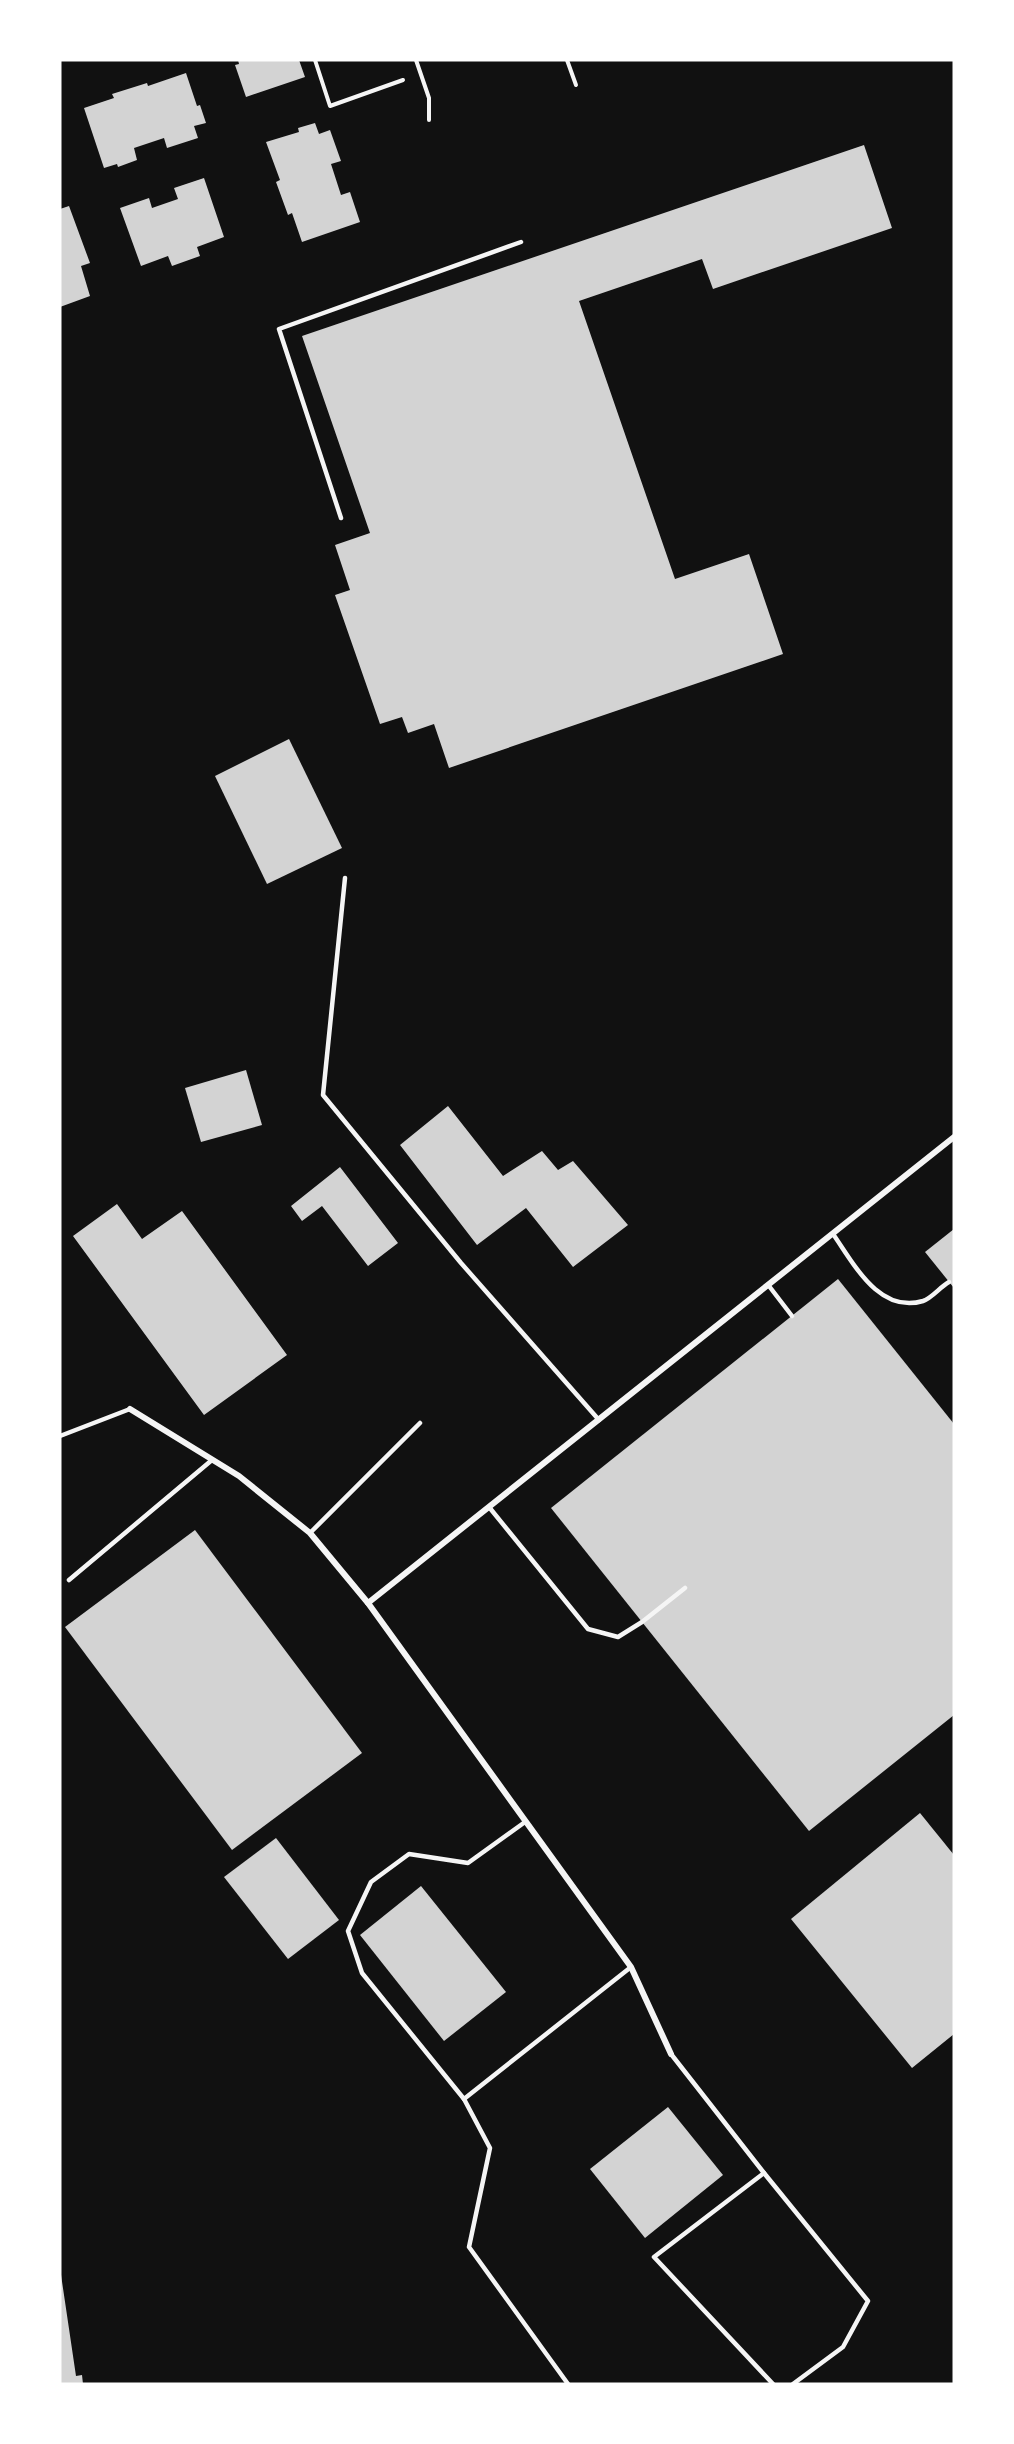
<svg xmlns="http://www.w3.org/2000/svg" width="1014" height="2444" viewBox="0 0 1014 2444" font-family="'Roboto Condensed',sans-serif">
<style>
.building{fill:#d3d3d3}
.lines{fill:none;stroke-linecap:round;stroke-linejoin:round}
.path{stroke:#f5f5f5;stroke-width:4}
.service{stroke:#f5f5f5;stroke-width:4.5}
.minor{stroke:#f5f5f5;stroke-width:6}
</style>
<rect width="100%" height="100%" fill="#111"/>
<g class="building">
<polygon points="238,60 299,60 305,77 246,97 235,65 239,64"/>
<polygon points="186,73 197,106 200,105 206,123 194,126 198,138 167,148 164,138 134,148 137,160 118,167 117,164 104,168 84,108 114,98 112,94 147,83 148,86"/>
<polygon points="315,123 319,134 330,130 341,161 331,164 341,195 350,192 360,222 302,242 292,213 288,215 276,182 280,180 266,142 299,132 298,128"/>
<polygon points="864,145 892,228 713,289 702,259 579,301 675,579 749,554 783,654 449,768 434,724 408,733 402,717 380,724 335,595 350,590 335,545 370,533 302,336"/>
<polygon points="204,178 224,237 197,247 200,256 172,266 168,256 141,266 120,208 149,198 152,208 178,199 174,188"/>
<polygon points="69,206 90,263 81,266 90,296 60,307 60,209"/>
<polygon points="289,739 342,848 267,884 215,776"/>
<polygon points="246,1070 262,1125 201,1142 185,1088"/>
<polygon points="448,1106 503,1176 542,1151 558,1170 573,1161 628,1225 573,1267 526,1208 477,1245 400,1145"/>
<polygon points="340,1167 398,1243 368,1266 322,1206 302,1221 291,1206"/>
<polygon points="117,1204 142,1239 182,1211 287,1355 204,1415 73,1236"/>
<polygon points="954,1229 954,1288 925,1252"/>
<polygon points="838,1279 954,1424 954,1715 809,1831 551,1508"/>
<polygon points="195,1530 362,1753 232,1850 65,1627"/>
<polygon points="920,1813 954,1855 954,2034 912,2068 791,1919"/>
<polygon points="276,1838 339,1920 288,1959 224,1877"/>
<polygon points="421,1886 506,1992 444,2041 360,1935"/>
<polygon points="668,2107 723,2175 645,2238 590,2169"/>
<polygon points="60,2268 76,2376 82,2375 83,2384 60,2384"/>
</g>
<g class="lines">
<g class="path">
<polyline points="315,60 330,106 403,80"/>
<polyline points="416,60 429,98 429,120"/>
<polyline points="567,60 576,85"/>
</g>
<g class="service">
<polyline points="341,518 279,329 521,242"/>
<polyline points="345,878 323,1095 461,1263 599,1420"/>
<path d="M833,1234C854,1264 879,1314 923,1301C932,1298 940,1287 949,1282"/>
<polyline points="769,1286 792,1316"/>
<polyline points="60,1436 130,1409"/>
<polyline points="489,1507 588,1629 618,1637 642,1622 685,1588"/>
<polyline points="310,1533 420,1423"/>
<polyline points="69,1580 212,1460"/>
<polyline points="525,1822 468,1863 409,1854 371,1882 348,1931 362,1973 464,2099 490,2148 469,2247 568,2384"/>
<polyline points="671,2054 764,2173 868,2301 843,2347 793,2384"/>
<polyline points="464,2099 631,1967"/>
<polyline points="764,2173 654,2257 773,2384"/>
</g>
<g class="minor">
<polyline points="130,1409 239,1476 310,1533 368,1603 631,1967 671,2054"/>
<polyline points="368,1603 954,1137"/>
</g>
</g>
<rect width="1014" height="2444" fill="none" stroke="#ffffff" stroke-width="123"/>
</svg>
